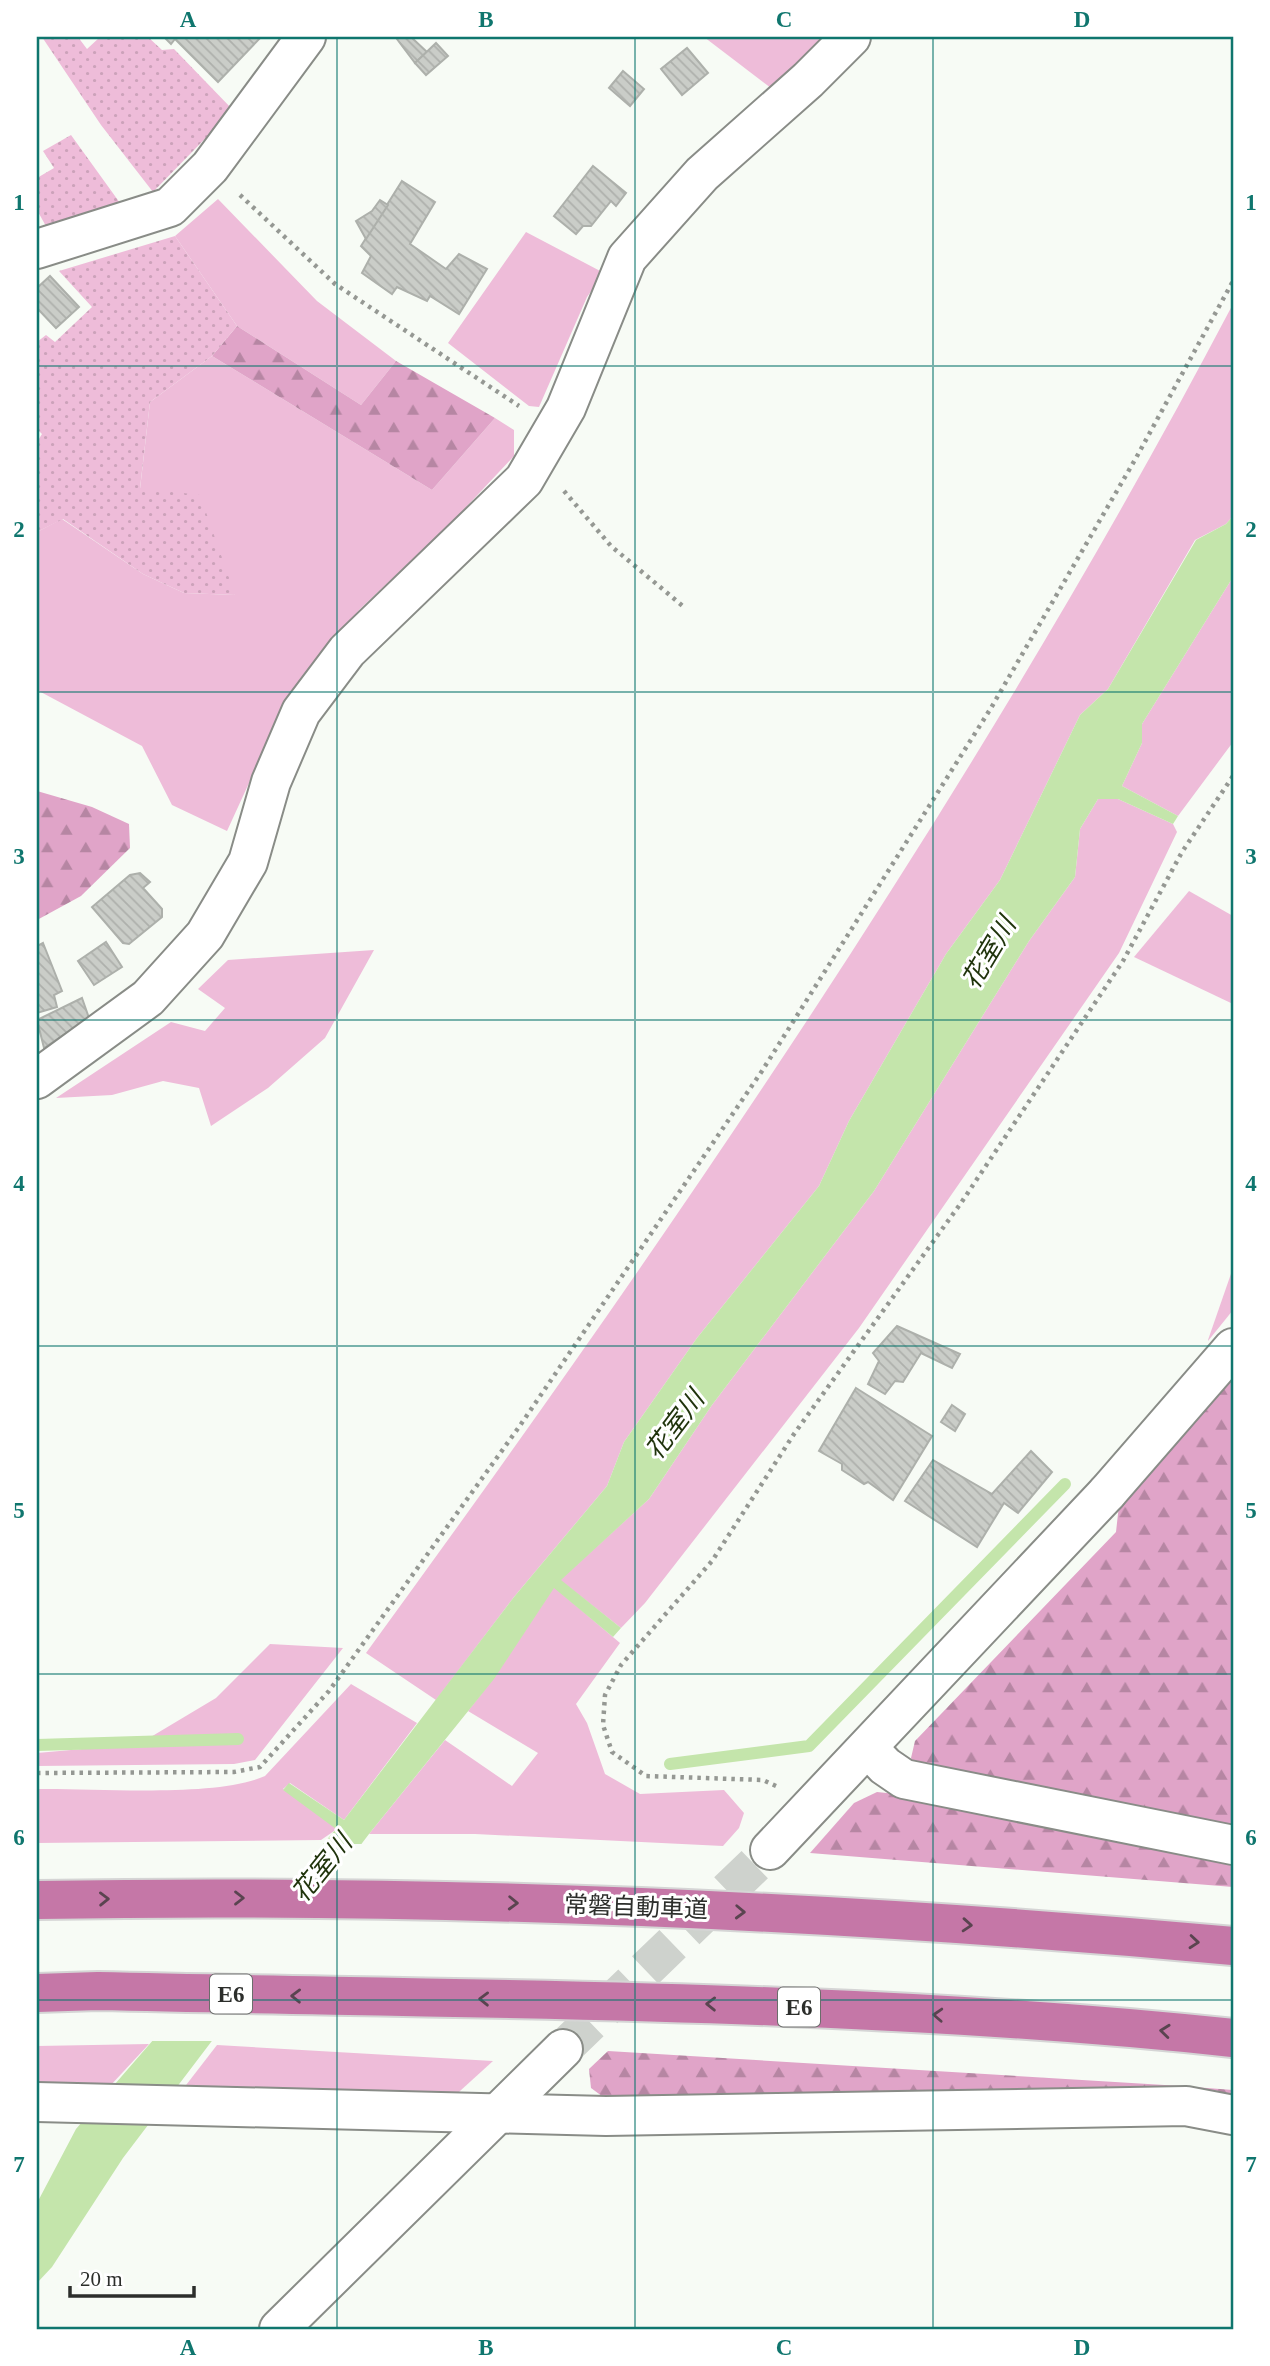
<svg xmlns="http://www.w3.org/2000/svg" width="1270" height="2366" viewBox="0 0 1270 2366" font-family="'Times New Roman','Noto Sans JP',serif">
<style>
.grass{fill:#eebcd9}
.forest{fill:url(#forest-firs)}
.park{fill:url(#park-dots)}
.water{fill:#c4e5ab}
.pier{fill:#f7fbf5}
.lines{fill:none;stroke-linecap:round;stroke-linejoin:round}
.stream{stroke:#c4e5ab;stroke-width:12}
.building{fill:url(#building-back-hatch);stroke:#adb0ab;stroke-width:2}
.secondary-tunnel{stroke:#ced2cd;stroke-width:38;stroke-dasharray:38 19;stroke-linecap:butt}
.street-casing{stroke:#898c87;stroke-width:42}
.secondary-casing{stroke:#898c87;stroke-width:42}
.highway-casing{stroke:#d5d5d5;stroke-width:42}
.path{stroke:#959893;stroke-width:4.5;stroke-dasharray:3.5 5;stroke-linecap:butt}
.street{stroke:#fff;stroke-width:38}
.secondary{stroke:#fff;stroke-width:38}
.highway{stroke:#c577a7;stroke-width:38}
.oneway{stroke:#5a4450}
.grid{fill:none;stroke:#0f766e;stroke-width:2;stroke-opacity:0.55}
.labels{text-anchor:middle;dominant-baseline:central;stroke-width:6;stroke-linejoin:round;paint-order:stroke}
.shield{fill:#fff;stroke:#6b6d6b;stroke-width:2}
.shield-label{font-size:23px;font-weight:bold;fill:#2c2e2b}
.street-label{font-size:24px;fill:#2c2e2b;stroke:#fff}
.water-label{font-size:26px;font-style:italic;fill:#20340c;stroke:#fff}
.neatline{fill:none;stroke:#0f766e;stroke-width:2.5}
.grid-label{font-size:23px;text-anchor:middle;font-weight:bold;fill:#0f766e}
</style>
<defs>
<pattern id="forest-firs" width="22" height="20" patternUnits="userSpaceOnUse" patternTransform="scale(1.75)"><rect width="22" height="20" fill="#e0a4c8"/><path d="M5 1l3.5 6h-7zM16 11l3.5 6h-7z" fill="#b686a3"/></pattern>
<pattern id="park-dots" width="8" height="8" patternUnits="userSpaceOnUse" patternTransform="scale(1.75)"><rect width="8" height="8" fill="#eebcd9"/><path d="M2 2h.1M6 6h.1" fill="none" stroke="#cca2ba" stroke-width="1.8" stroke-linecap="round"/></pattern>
<pattern id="building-back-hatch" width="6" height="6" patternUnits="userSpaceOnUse" patternTransform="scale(1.75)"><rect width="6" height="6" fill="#cacdc8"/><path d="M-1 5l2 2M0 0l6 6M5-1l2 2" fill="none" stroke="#aeb0ac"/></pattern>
</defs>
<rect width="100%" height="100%" fill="#f7fbf5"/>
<g class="grass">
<polygon points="704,37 825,37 771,88"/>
<polygon points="218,199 317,301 396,361 361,405 237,326 175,236"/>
<polygon points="526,232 604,273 587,297 539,407 529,406 448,343"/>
<path d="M1233,304V516L1226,524L1195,540L1108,689L1080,715L1000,880L946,954L849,1121L819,1186L697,1338L624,1442L607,1486L514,1597L436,1700L366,1653C681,1221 984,778 1233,304Z"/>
<polygon points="212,356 432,490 495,418 514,430 514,456 453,521 360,609 312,667 265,748 227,831 172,805 142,746 37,690 37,532 62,519 143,574 184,593 235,595 140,489 150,402"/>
<polygon points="1233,577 1233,742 1178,816 1122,786 1142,743 1142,724"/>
<polygon points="1098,799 1118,799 1173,824 1177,832 1119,953 859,1328 645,1603 621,1628 560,1580 649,1499 712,1405 874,1191 1029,941 1075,877 1080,829"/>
<polygon points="1189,891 1233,916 1233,1004 1134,957"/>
<polygon points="374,950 325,1038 268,1088 211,1126 199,1088 163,1081 112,1095 56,1098 171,1022 205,1031 225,1008 198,989 228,960"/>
<polygon points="1233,1268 1233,1310 1208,1341 1208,1340"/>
<polygon points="554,1587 620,1643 576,1704 587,1723 605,1774 640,1794 724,1790 744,1813 739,1828 723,1846 475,1834 369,1834 445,1740 512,1786 538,1753 468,1711 494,1678"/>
<polygon points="270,1644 343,1648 255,1760 234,1764 37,1766 37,1753 139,1744 216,1698"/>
<path d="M351,1684L417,1723L344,1820L290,1783L283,1789L337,1829L321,1840L37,1843V1789C95,1788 216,1798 265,1776Z"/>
<polygon points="149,2044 110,2086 37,2087 37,2046"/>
<polygon points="217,2045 493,2061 449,2101 183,2089"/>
</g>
<g class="forest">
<polygon points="237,326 361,405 396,361 495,418 432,490 212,356"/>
<polygon points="37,791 92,807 129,824 130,848 81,896 37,920"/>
<polygon points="1233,1376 1233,1832 920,1775 911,1758 915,1741 1116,1532 1119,1505"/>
<polygon points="877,1792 906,1795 1233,1858 1233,1887 810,1853 854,1803"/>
<polygon points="608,2051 1181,2086 1233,2090 1233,2104 614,2105 591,2088 589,2069"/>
</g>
<g class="park">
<polygon points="42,37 78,37 87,49 100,37 148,37 162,50 174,49 233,110 153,192 101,125"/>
<polygon points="71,135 120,203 47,228 37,210 37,178 54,168 43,151"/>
<polygon points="175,236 237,326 212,356 150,402 140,488 200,495 235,595 184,593 143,574 63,519 37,532 37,442 42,434 37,429 37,342 46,335 55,342 92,307 59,271"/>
</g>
<polygon class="water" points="1233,516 1233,577 1142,724 1142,743 1122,786 1178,816 1173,824 1118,799 1098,799 1080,829 1075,877 1029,941 874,1191 712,1405 649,1499 561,1580 621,1628 613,1637 554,1588 494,1679 369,1834 123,2158 52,2267 37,2283 37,2203 76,2129 336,1829 283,1790 289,1783 344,1820 514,1597 607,1486 624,1442 697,1338 819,1186 849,1121 946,954 1000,880 1080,715 1108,689 1196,540 1226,524"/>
<polygon class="pier" points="319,1844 366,1844 216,2041 150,2041"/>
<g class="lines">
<g class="stream">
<polyline points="37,1745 238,1739"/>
<polyline points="670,1764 809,1746 1065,1484"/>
</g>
</g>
<g class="building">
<polygon points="164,37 261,37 218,82 175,39 171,44"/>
<polygon points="400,37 411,37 427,52 415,63 397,39"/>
<polygon points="436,43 448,56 426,75 415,63"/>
<polygon points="687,48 708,73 682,95 661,69"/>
<polygon points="623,71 644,89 630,106 609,88"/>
<polygon points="593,166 626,193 616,206 611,201 591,226 583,226 576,234 554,216"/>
<polygon points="402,181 435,202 410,244 446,269 459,254 487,269 459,314 430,296 427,301 397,287 392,294 362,273 371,256 361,246"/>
<polygon points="380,200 388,205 366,239 356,221 372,211"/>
<polygon points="50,276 79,307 56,328 37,308 37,288"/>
<polygon points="140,873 150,882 143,888 162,909 162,917 129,944 123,943 92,907 130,875"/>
<polygon points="106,942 122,967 94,985 78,961"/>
<polygon points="43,943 62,991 54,995 57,1007 37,1013 37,946"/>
<polygon points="82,998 89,1018 44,1048 37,1020"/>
<polygon points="897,1326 960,1354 952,1368 921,1353 903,1382 895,1381 885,1394 868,1384 879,1361 873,1353"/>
<polygon points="856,1388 932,1436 893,1500 868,1482 864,1484 842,1470 842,1464 819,1451"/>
<polygon points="952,1405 965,1414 955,1431 941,1422"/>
<polygon points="1031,1451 1052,1472 1018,1513 1004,1503 977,1547 905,1501 933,1460 992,1494"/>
</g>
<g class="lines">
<polyline class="secondary-tunnel" points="563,2049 770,1850"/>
<g class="street-casing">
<g id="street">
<polyline points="37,249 170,207 210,167 306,37"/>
<polyline points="37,1079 148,998 205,935 248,862 271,782 301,712 347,651 524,480 566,408 627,258 702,174 808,80 851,37"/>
<polyline points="1107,1493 1233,1348"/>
<polyline points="869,1749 885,1766 904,1779 1233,1845"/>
<polyline points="37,2102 606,2116 1186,2106 1233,2115"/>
</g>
</g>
<g class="secondary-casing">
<g id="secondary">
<polyline points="770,1850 1107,1493"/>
<polyline points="279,2329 563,2049"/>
</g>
</g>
<g class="highway-casing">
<g id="highway">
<path d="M37,1900C436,1893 836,1910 1233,1946"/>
<path d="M37,1993L98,1991C477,2000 856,1998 1233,2038"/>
</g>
</g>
<g class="path">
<polyline points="240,195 335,284 519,406"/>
<polyline points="564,491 611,546 684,607"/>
<polyline points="37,1773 234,1772 260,1767 329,1691 519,1427 762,1071 991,708 1136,458 1233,281"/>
<polyline points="776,1786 763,1780 646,1776 612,1752 603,1725 605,1695 621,1665 712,1561 794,1434 961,1203 1123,961 1182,852 1233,776"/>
</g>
<use href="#street" class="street"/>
<use href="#secondary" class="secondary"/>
<use href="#highway" class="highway"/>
</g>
<defs><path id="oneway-chevron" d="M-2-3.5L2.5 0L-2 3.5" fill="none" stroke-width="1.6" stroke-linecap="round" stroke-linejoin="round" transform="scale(1.75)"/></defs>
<g class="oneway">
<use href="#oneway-chevron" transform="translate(239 1898)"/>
<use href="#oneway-chevron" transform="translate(104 1899) rotate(-1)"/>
<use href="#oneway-chevron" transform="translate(513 1903) rotate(2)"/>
<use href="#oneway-chevron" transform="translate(740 1912) rotate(2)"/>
<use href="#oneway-chevron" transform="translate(967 1925) rotate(4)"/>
<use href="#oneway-chevron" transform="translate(1194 1942) rotate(5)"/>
<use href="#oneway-chevron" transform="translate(296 1996) rotate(-179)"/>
<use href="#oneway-chevron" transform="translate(484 1999) rotate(-179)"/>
<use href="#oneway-chevron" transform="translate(711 2004) rotate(-179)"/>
<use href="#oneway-chevron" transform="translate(938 2015) rotate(-177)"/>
<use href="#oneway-chevron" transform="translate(1165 2031) rotate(-174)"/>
</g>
<path class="grid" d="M337,37V2329M635,37V2329M933,37V2329M37,366H1233M37,692H1233M37,1020H1233M37,1346H1233M37,1674H1233M37,2000H1233"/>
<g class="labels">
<g class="shield">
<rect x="210" y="1974.5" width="42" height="39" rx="5"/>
<rect x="778" y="1987.5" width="42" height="39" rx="5"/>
</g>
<g class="shield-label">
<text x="231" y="1994">E6</text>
<text x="799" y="2007">E6</text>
</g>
<g class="street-label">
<text transform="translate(636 1907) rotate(2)">常磐自動車道</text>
</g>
<g class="water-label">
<text transform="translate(989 953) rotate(-59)">花室川</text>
<text transform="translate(675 1425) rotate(-53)">花室川</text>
<text transform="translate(322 1868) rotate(-51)">花室川</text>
</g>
</g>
<rect width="1270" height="2366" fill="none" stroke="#ffffff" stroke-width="77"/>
<path d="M70 2286v10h124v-10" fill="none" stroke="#2c2e2b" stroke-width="3.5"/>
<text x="80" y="2286" font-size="21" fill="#2c2e2b" stroke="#ffffff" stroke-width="5" paint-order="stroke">20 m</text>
<rect x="38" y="38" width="1194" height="2290" class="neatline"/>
<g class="grid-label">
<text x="188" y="27">A</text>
<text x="486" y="27">B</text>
<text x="784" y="27">C</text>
<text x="1082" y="27">D</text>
<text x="19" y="210">1</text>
<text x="1251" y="210">1</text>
<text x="19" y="537">2</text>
<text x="1251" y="537">2</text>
<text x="19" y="864">3</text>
<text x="1251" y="864">3</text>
<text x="19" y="1191">4</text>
<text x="1251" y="1191">4</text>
<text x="19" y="1518">5</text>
<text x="1251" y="1518">5</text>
<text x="19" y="1845">6</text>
<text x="1251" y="1845">6</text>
<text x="19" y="2172">7</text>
<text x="1251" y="2172">7</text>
<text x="188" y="2355">A</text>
<text x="486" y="2355">B</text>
<text x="784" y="2355">C</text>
<text x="1082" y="2355">D</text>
</g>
</svg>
